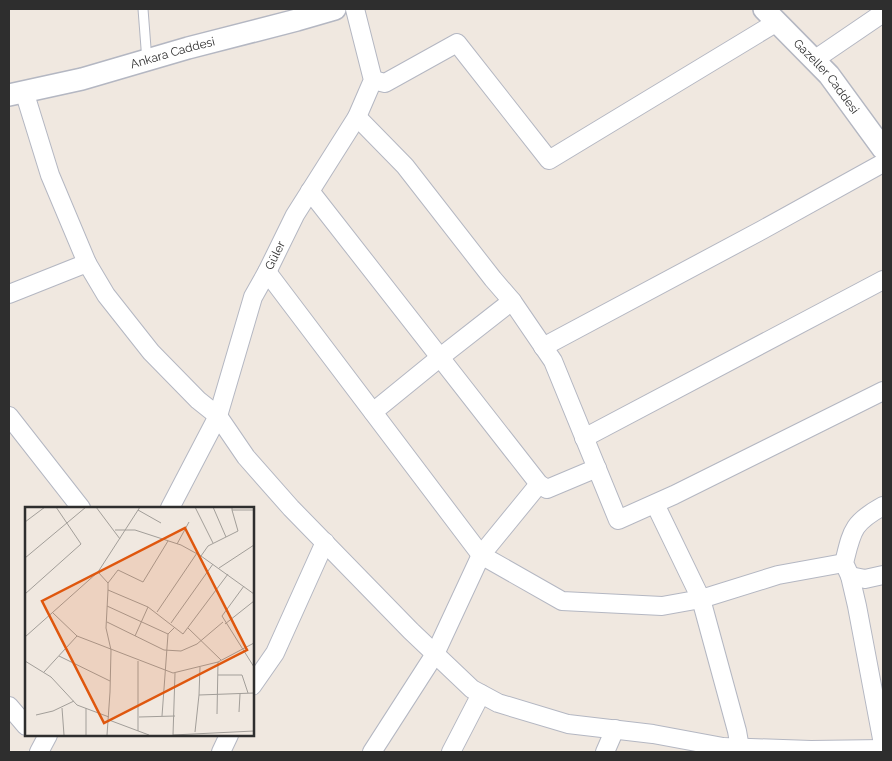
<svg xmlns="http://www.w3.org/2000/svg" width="892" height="761" viewBox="0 0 892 761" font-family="Raleway,sans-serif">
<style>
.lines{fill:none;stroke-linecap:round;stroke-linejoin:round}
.service-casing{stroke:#b4b7c2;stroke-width:11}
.minor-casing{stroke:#b4b7c2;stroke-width:20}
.tertiary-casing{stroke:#b4b7c2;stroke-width:24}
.service{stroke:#fff;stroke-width:9}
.minor{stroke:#fff;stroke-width:18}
.tertiary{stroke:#fff;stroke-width:21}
.labels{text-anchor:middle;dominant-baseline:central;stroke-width:5;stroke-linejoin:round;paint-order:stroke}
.street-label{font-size:12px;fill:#2e2e2e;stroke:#fff}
.inset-road{fill:none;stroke:#a29e99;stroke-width:1}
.view{fill:#df570e;fill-opacity:0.15;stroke:#df570e;stroke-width:2.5}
.inset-edge{fill:none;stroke:#2e2e2e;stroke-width:2.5}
</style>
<rect width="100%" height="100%" fill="#f0e8e0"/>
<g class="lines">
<g class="service-casing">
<polyline id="service" points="143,9 147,61"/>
</g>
<g class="minor-casing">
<g id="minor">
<polyline points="814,60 883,13"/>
<polyline points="373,80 385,83 457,43 549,160 777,22"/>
<polyline points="24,91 50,175 87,263"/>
<polyline points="357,117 405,166 493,279 512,301"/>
<polyline points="310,191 539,484 547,489 597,468"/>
<polyline points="267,272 481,555 562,601 662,606 701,599 778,575 844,563"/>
<polyline points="9,294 87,263 106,295 151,352 198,400 218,416 246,457 291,508 411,631 472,689 498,703 568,724 653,734 723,747 811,750 883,749"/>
<polyline points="543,347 762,230 883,163"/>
<polyline points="373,412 443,355 512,301 553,361 618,520 674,495 883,391"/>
<polyline points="9,416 81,508"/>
<polyline points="584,438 883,280"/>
<polyline points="655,504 701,599 737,731 740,748"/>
<path d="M883,506C852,523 852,531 844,563L850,576L857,606L883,744"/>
<path id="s1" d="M170,508L218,416L253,297L267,272L295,215L357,117L373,80L355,9"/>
<polyline points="850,576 865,579 883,575"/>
<polyline points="252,686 275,653 325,542"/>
<polyline points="9,706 26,726"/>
<polyline points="39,752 48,735"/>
<polyline points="221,752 229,735"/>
<polyline points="372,752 435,654 481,555 539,484"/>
<polyline points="451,752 481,694"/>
<polyline points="605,752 615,729"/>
</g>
</g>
<g class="tertiary-casing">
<g id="tertiary">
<path id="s2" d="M764,9L829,75L883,149"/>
<path id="s3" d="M9,95L82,79L188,48L297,20L335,9"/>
</g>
</g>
<use href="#service" class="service"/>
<use href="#minor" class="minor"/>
<use href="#tertiary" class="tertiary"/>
</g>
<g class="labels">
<g class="street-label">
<text stroke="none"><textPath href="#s3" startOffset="169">Ankara Caddesi</textPath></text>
<text stroke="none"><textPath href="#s2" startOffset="92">Gazeller Caddesi</textPath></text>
<text stroke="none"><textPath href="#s1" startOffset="275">Güler</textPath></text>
</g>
</g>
<g transform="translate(25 507)">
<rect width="229" height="229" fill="#f0e8e0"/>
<path class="inset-road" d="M71,0L95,32M170,0L188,36M188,0L201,30M207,0V3H229M113,3L136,16M0,15L20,0M90,23H110L156,38L176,49L229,87M152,37L164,15M176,49L183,39L213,24L207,3M0,51L61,0M194,61L229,38M73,65L83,76V83L81,121L86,143L85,185L82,228M83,76L93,63L118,75L143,34M219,79L197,109L229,160M83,83L123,100M0,87L56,37L31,0M82,99L143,127L150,120M132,105L172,46M28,106L52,129M82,115L139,143L156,144L172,137L198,115M146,116L188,57M200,117L229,94M163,121L196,153M110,129L123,100L158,127L203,67M0,130L73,65L115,0M34,149L85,174M0,154L26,170L52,198L84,210M113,154V224M19,165L52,129L148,166L193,155L229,136M193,168H217L223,186M174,188L175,160M37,201L39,228M61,201V228M214,205L215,187M192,207L193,155M11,208L28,204L49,194M137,209L143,127M114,210L150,209M84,213L124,228M170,225L174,188L229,186M148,228L229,224M148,228L150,166"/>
<path class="view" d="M160,21L222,143L79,216L17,94Z"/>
<rect width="229" height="229" class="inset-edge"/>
</g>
<rect width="892" height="761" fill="none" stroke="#2e2e2e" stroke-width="20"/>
</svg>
